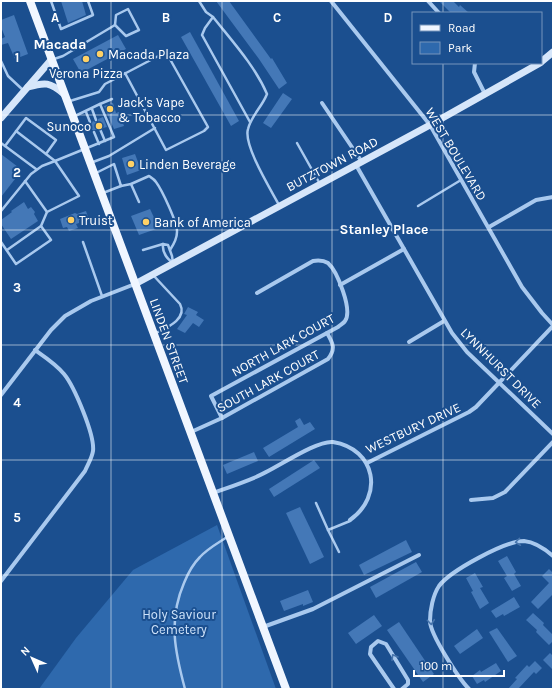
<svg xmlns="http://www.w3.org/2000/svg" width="554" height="690" viewBox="0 0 554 690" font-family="Karla,sans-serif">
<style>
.green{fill:#2e69ad}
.building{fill:#4478b7}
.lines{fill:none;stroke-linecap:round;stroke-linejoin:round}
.lane{stroke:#a9c9ee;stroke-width:2.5}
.street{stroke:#a9c9ee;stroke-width:4}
.secondary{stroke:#d6e6fa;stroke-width:7}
.primary{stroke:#f0f6ff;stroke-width:8}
.oneway{stroke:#4674ac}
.grid{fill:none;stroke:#fff;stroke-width:1;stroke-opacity:0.55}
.poi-dot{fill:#ffd166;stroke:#1b4f8f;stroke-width:1.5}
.labels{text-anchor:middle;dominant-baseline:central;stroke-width:4;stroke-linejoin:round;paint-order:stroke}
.poi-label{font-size:13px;fill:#fff;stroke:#1b4f8f;text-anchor:start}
.street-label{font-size:13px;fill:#fff;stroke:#1b4f8f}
.park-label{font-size:13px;fill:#cfe3fa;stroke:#1b4f8f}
.neighbourhood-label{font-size:14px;font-weight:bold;fill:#fff;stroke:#1b4f8f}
.grid-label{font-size:13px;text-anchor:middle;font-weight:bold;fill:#fff;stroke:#1b4f8f;stroke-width:4;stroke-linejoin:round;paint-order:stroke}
</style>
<rect width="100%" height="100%" fill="#1b4f8f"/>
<polygon class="green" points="217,525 276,689 39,689 76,638 133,570"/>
<g class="building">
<polygon points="61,1 82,1 86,15 68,23"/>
<polygon points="216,1 229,1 271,59 272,58 287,83 279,89 259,59"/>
<polygon points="439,1 453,1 459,7 460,5 469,13 451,13"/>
<polygon points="14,15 28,54 15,59 8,43 1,45 1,39 5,37 1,27 1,20"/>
<polygon points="190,32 239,121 231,126 181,37"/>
<polygon points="118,35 126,49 81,73 73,59"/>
<polygon points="283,93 292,99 271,128 263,123"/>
<polygon points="113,103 116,113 119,112 124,126 114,129 104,106"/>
<polygon points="103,117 107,127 103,128 99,126 98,128 98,130 92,130 90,125 92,123 93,121 97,123 98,121 98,119"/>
<polygon points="1,154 22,170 1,197"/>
<polygon points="135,154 141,170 127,175 122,158"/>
<polygon points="24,202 28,209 31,207 35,212 34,214 38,221 11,239 1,224 1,220 12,212 11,211"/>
<polygon points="150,209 159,228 139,235 131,216"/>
<polygon points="86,211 88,217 79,220 79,223 76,224 78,228 69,231 67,227 63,228 60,219 75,213 77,214"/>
<polygon points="188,307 198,312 196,315 204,320 199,327 193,323 185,333 177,329 187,315 184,314"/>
<polygon points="300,418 304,425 310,422 315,429 269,457 263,448 298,427 295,421"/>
<polygon points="254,452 258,461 227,474 223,465"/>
<polygon points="314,460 320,468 274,497 269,489"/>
<polygon points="300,507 324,557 310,564 286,513"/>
<polygon points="406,540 412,552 364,575 359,565"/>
<polygon points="507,556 516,572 514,574 521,586 512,591 504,578 507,576 498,561"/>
<polygon points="416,562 422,572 376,598 370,587"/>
<polygon points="549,569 553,573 553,594 538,609 531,602 549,583 542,576"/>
<polygon points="475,573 483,587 480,588 489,603 480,609 471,592 473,591 466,578"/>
<polygon points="308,590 313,602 303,606 303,604 284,611 280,601"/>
<polygon points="514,597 520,607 504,616 503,614 496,618 491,611"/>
<polygon points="533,613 544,623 543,625 553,635 553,641 549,645 536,632 537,630 526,620"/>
<polygon points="374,615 382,626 356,644 348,633"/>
<polygon points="399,622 434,674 423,682 387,630"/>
<polygon points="497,628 517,656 508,662 489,632"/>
<polygon points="477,629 483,638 460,654 454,646"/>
<polygon points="550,653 553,656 553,670 543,660"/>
<polygon points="535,661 542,668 536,674 534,672 518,689 508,689 517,679 515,678 527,665 529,667"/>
<polygon points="496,663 501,671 485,682 484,680 477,684 472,676 480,670 481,672"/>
</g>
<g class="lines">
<g class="lane">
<polyline points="51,1 61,29 93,15 88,1"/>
<path d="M199,1L206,12L213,17C232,41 255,66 267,94C262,107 251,116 248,129C243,145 271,190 279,205"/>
<polygon points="128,9 139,30 126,36 115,25 116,15"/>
<polyline points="213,17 205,28 202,35 250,122"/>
<polyline points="54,59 63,56 115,25"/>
<polyline points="1,61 8,76 23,90"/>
<polyline points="70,101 99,92 105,84 166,52 208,127 204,131 166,150 125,73"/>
<polyline points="100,104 112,99"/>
<polyline points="92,109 96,120"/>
<polyline points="86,112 90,122"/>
<polyline points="100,129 105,141"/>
<polyline points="16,131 46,154"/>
<polyline points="94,132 99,144"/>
<polyline points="1,143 36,169"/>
<polyline points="297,143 320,184"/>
<polyline points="5,146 26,118 56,140 46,154 55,161"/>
<polyline points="93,162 109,156 155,128"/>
<path d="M96,173L114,164L121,186L131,184L149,176C152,178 154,179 156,182C162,190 178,224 177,232C177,239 174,244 170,250"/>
<polyline points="25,181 47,212"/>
<polyline points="131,184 139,202"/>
<polyline points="103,193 121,186"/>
<polyline points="418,206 461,180"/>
<polyline points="1,211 31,174 42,166 55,161"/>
<polyline points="1,242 16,264 51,240 41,226 47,212 79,196 55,161 114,137 100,104 75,116"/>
<polyline points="83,242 102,296"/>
<path d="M163,244L168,245L172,256L173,263C166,258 162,252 163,244Z"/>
<polyline points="7,250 41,226"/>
<polyline points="143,250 163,244"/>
<path d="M153,275L180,304C188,319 166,328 156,333"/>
<polyline points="316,503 328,530 350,521"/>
<polyline points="328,530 339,552"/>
<path d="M185,689C175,652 168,620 184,583C188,573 192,565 200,557C207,549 218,543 227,537"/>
</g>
<g class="street">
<polyline points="331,1 430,125 522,287 542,313 553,325"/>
<polyline points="428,1 439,13"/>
<polyline points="475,63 474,72 485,94"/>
<polyline points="322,103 362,162"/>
<polyline points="356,165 452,333 467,352 553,434"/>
<polyline points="489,227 536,200 553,197"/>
<polyline points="340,285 404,249"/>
<polyline points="409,342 444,321"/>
<polyline points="1,395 51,330 65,316 91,301 135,284"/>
<path d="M222,418L211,396L338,327C340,325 344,323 345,321C353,310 337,271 328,263C323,260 319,260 313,261L257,293"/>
<path d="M191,432L222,418L328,359C336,349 333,343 327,333"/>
<polyline points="367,463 469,412 476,407 553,326"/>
<path d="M213,493C227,488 242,483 256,477C274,470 316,440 333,442C376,449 384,496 350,520"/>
<polyline points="471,500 493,498 505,492 553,442"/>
<path d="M1,581L85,471C88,464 92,458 93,451C95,435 74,386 64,374C56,364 45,357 35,350"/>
<polyline points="263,627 313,609 419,555"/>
<polyline points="394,689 370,654 371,647 378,641 386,644 408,680 408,684 402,689"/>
<path d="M469,689C459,679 430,634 430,621C430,610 433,595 439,586C450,571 505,541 524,541C535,542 545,549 553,556"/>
</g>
<g class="secondary">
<polyline points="541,62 553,52"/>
<path d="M28,87C45,82 50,82 64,94"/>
<polyline points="1,118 51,60"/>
<polyline points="135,284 430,125 540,63"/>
</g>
<polyline class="primary" points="30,1 286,689"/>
</g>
<defs><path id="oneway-chevron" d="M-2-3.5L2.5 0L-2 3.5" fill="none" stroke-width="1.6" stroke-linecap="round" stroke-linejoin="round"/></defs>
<g class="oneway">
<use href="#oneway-chevron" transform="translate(518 542) rotate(173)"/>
<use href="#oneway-chevron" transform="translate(431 622) rotate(85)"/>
<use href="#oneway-chevron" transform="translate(394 657) rotate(-121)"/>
</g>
<path class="grid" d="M111,1V689M222,1V689M332,1V689M443,1V13M443,63V689M1,115H553M1,230H553M1,345H553M1,460H553M1,575H553"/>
<g class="poi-dot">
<circle cx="100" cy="54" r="4"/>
<circle cx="86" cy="59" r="4"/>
<circle cx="110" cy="109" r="4"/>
<circle cx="99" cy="126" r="4"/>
<circle cx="131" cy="164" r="4"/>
<circle cx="71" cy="220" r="4"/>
<circle cx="146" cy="222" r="4"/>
</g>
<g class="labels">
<g class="poi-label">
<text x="108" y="54">Macada Plaza</text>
<text x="86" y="73" text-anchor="middle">Verona Pizza</text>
<text x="118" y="102">Jack's Vape<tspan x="118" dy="15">&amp; Tobacco</tspan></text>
<text x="91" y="126" text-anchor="end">Sunoco</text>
<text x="139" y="164">Linden Beverage</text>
<text x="79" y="220">Truist</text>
<text x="154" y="222">Bank of America</text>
</g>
<g class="street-label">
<text transform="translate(456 154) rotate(59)">WEST BOULEVARD</text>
<text transform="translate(332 164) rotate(-28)">BUTZTOWN ROAD</text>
<text transform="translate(169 341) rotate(70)">LINDEN STREET</text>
<text transform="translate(283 345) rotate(-29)">NORTH LARK COURT</text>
<text transform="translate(501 368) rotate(45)">LYNNHURST DRIVE</text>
<text transform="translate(268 381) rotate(-29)">SOUTH LARK COURT</text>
<text transform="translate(413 428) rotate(-25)">WESTBURY DRIVE</text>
</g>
<g class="park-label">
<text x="179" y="614">Holy Saviour<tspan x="179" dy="15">Cemetery</tspan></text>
</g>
<g class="neighbourhood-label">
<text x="60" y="44">Macada</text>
<text x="384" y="229">Stanley Place</text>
</g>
</g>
<g class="grid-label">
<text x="55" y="22">A</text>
<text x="166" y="22">B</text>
<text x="277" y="22">C</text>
<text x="388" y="22">D</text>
<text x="17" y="62">1</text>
<text x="17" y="177">2</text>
<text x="17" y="292">3</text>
<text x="17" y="407">4</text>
<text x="17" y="522">5</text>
</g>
<rect width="554" height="690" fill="none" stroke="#ffffff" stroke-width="4"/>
<rect x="412" y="12" width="130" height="52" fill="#1b4f8f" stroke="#7695bc"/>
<rect x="420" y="25" width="20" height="6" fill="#f0f6ff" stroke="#7695bc"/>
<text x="448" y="32" font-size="12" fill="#ffffff">Road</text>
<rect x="420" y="42" width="20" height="12" fill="#2e69ad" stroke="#7695bc"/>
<text x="448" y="52" font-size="12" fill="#ffffff">Park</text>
<g transform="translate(32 658) rotate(315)" stroke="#1b4f8f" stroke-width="3" paint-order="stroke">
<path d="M0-3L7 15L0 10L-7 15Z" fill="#ffffff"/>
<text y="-6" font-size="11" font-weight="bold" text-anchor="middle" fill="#ffffff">N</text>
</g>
<path d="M414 670v6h90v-6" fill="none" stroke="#ffffff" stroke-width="2"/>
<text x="420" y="670" font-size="12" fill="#ffffff" stroke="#1b4f8f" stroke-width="3" paint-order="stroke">100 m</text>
</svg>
